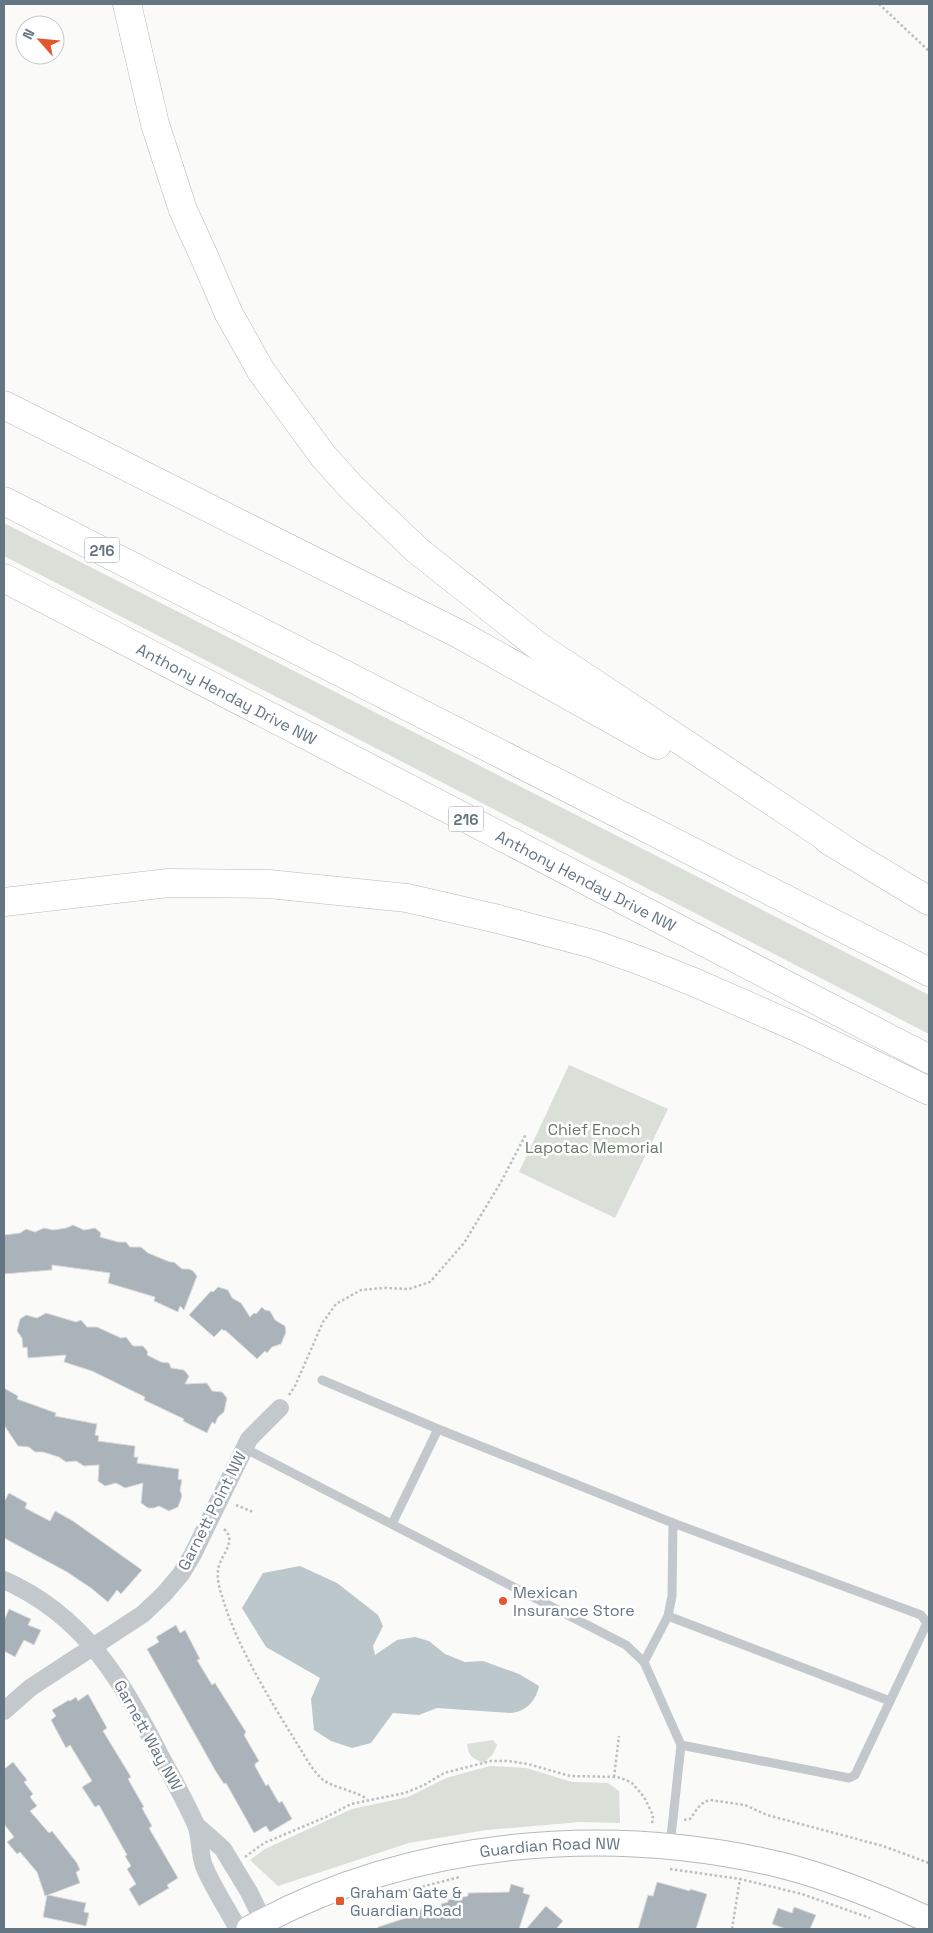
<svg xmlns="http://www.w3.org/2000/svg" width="933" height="1933" viewBox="0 0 933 1933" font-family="'Space Grotesk',sans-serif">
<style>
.green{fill:#dadfd7}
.water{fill:#bbc7cb}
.building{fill:#aab3b9;stroke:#dcdcda}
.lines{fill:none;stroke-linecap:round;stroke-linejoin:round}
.secondary-casing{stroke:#b3babf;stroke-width:27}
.motorway-casing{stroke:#b4b9bd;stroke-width:29}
.path{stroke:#bbbfc2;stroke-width:2.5;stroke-dasharray:2.5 2.5;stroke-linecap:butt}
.service{stroke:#c3c8cc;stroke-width:9}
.minor{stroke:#c3c8cc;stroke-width:18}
.secondary{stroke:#fff;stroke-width:25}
.motorway{stroke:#fff;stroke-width:28}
.poi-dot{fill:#e4572e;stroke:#fff;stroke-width:2}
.labels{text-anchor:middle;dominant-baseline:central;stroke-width:5;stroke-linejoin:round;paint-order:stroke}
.shield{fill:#fff;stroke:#939fa8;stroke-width:1}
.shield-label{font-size:15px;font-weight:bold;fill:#657683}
.street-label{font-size:16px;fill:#657683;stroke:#fff}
.park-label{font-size:16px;fill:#687a64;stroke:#fff}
.poi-label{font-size:16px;fill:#657683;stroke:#fff;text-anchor:start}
</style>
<rect width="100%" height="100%" fill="#fafaf8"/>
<g class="green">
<polygon points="4,523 929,995 929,1034 4,556"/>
<polygon points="569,1065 668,1109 615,1218 519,1172"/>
<path d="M493,1740L497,1745L493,1754L484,1763C473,1759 468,1756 467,1744Z"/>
<polygon points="490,1766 526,1768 572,1782 608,1783 619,1791 620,1823 580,1822 486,1830 409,1843 278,1886 250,1860 265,1849 352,1809 408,1797 446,1778"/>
</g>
<path class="water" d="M300,1566L337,1583L378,1615L383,1626L373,1646L375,1655L397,1640L415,1637L429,1641L445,1654L465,1662L483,1661L519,1674L539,1686C536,1701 526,1712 510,1713L437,1708L419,1715L393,1713L371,1743L352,1748L331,1741L314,1730L311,1699L320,1678L266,1647L242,1608L263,1573Z"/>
<g class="building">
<polygon points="73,1225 84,1230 95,1228 101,1233 100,1237 118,1242 126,1242 130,1247 141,1247 148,1253 170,1262 174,1262 182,1269 189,1269 193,1271 197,1276 184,1310 180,1306 178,1312 154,1301 155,1297 108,1283 110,1273 52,1265 52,1270 4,1274 4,1235 20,1233 26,1229 35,1232 44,1228 53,1230 66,1228"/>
<polygon points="218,1287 228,1290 232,1298 241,1303 250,1317 254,1313 256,1314 262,1307 265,1310 270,1311 275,1320 285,1326 286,1332 281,1344 272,1347 267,1353 265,1351 257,1359 225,1330 224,1331 222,1329 214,1337 189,1315 211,1291 213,1292"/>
<polygon points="46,1313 76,1322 81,1320 87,1327 97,1327 121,1338 126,1337 133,1346 143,1346 148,1352 147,1355 161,1362 169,1363 171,1368 184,1370 189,1376 185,1384 207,1383 212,1391 222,1392 227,1398 224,1412 218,1417 215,1424 212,1422 207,1433 183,1421 184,1419 144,1400 145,1397 92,1371 64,1362 66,1355 28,1358 27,1347 23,1348 22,1338 17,1331 20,1319 26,1315 37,1318"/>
<polygon points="4,1388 18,1396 17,1399 56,1413 55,1416 97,1424 95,1435 99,1436 98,1441 135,1446 134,1457 138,1457 137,1463 179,1469 178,1479 182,1480 180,1490 182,1496 178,1507 169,1511 159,1506 154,1508 148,1508 141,1503 143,1483 125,1488 116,1483 105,1486 98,1481 99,1465 84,1466 76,1461 66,1462 59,1457 43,1452 35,1452 29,1447 18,1446 4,1425"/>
<polygon points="9,1493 27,1503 25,1508 50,1521 55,1511 73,1521 142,1570 121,1594 117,1590 108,1602 91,1588 67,1572 4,1538 4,1502"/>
<polygon points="9,1609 31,1619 28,1625 41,1630 34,1645 24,1640 15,1657 4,1651 4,1621"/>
<polygon points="176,1625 180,1633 185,1630 200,1659 197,1660 212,1685 215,1683 246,1732 244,1735 259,1761 255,1764 255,1766 266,1786 268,1784 279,1803 282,1801 292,1819 270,1832 266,1826 254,1833 226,1783 224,1784 215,1770 147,1649 159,1642 156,1637"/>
<polygon points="88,1694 107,1728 103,1731 131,1777 128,1779 144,1807 142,1808 152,1826 149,1828 178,1878 167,1885 169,1888 139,1906 129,1889 136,1884 127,1869 131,1866 125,1856 127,1855 99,1805 95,1807 82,1787 92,1781 70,1745 66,1748 51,1720 56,1716 52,1710 69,1700 70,1701 76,1697 78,1701"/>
<polygon points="13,1762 27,1780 24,1782 33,1794 30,1797 37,1806 30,1811 49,1833 52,1831 77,1863 80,1870 76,1872 80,1883 48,1895 86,1903 84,1912 89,1913 86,1926 43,1917 47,1895 45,1896 37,1872 20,1852 17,1854 7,1842 14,1837 4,1824 4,1769"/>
<polygon points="657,1882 690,1891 690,1889 707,1894 696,1929 638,1929 648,1895 653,1896"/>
<polygon points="511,1884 524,1888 523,1893 530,1895 519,1929 378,1929 378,1927 418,1914 422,1907 442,1909 441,1904 448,1902 448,1900 468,1896 468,1893 509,1892"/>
<polygon points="546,1906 563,1921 556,1929 526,1929"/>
<polygon points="794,1907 816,1915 810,1929 786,1929 772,1924 778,1908 792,1913"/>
</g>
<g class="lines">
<g class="secondary-casing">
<g id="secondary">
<path id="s1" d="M249,1929C408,1840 605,1823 781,1865C832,1878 881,1898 929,1920"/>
</g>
</g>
<g class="motorway-casing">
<g id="motorway">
<polyline points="127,4 155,124 183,210 203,254 229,314 261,371 324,457 353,489 417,550 538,646 844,849"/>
<polyline points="4,405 459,634 657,745"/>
<polyline points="4,501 929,972"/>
<path id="s2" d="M4,578L929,1059"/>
<polyline points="828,840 929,901"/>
<polyline points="4,902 168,883 269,884 407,898 498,919 593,944 641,961 696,983 796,1027 929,1091"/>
</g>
</g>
<g class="path">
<polyline points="879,4 929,51"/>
<polyline points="289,1395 295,1386 323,1322 336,1304 361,1290 384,1288 409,1289 430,1282 464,1243 501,1182 526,1134"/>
<polyline points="236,1505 253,1512"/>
<path d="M224,1529C238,1542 220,1555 218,1570C217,1578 219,1588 222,1596C236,1645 269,1698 296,1742C304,1754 311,1769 322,1779C333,1788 354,1790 367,1799"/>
<polyline points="614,1777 619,1736"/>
<path d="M684,1820L690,1819C696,1811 700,1802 710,1800L745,1805L767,1815L883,1846L929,1863"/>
<polyline points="245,1857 264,1843 326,1817 351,1804 405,1793 424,1785 444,1773 491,1761 508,1761 528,1764 570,1776 617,1777 626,1780 632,1783 644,1797 653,1815 652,1825"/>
<polyline points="670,1869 740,1879 802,1894 870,1918"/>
<polyline points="374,1899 460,1877"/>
<polyline points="732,1929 740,1879"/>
</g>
<g class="service">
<polyline points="322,1380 438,1429 673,1523 672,1596 668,1616 644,1662"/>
<polyline points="244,1448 626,1645 644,1662 681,1745 670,1846"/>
<polyline points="673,1523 921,1615 927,1623 855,1775 849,1778 681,1745"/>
<polyline points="392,1524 438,1429"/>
<polyline points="668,1616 890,1701"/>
</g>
<g class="minor">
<path d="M4,1580C85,1616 122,1681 161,1757C173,1779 186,1802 196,1825C201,1837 199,1853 204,1866C213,1888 227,1908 238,1929"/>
<polyline points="4,1711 30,1688 143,1614 164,1594 181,1574 193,1554 249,1439 280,1408"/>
<polyline points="197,1826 223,1849 249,1892 267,1929"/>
</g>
<use href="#secondary" class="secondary"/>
<use href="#motorway" class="motorway"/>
</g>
<g class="poi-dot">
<circle cx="503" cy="1601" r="5"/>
<rect x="335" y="1896" width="10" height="10" rx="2.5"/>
</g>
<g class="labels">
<g class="shield">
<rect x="84.5" y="537.5" width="35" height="25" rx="4"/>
<rect x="448.5" y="806.5" width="35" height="25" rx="4"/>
</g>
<g class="shield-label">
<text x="102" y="550">216</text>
<text x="466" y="819">216</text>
</g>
<g class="street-label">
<text stroke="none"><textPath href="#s2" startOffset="251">Anthony Henday Drive NW</textPath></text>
<text stroke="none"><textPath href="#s2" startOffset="656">Anthony Henday Drive NW</textPath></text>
<text transform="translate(212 1511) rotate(-63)">Garnett Point NW</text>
<text transform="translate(148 1735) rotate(61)">Garnett Way NW</text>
<text stroke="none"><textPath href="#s1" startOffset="315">Guardian Road NW</textPath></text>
</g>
<g class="park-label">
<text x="594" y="1129">Chief Enoch<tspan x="594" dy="18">Lapotac Memorial</tspan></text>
</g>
<g class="poi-label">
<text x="513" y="1592">Mexican<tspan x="513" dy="18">Insurance Store</tspan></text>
<text x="350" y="1892">Graham Gate &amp;<tspan x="350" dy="18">Guardian Road</tspan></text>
</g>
</g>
<rect width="933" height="1933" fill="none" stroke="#657683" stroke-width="10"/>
<g transform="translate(40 40) rotate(297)"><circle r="24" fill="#ffffff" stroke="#c1c8cd"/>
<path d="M0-4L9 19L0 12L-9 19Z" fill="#e4572e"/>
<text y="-8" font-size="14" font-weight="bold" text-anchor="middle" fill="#657683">N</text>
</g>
</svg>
